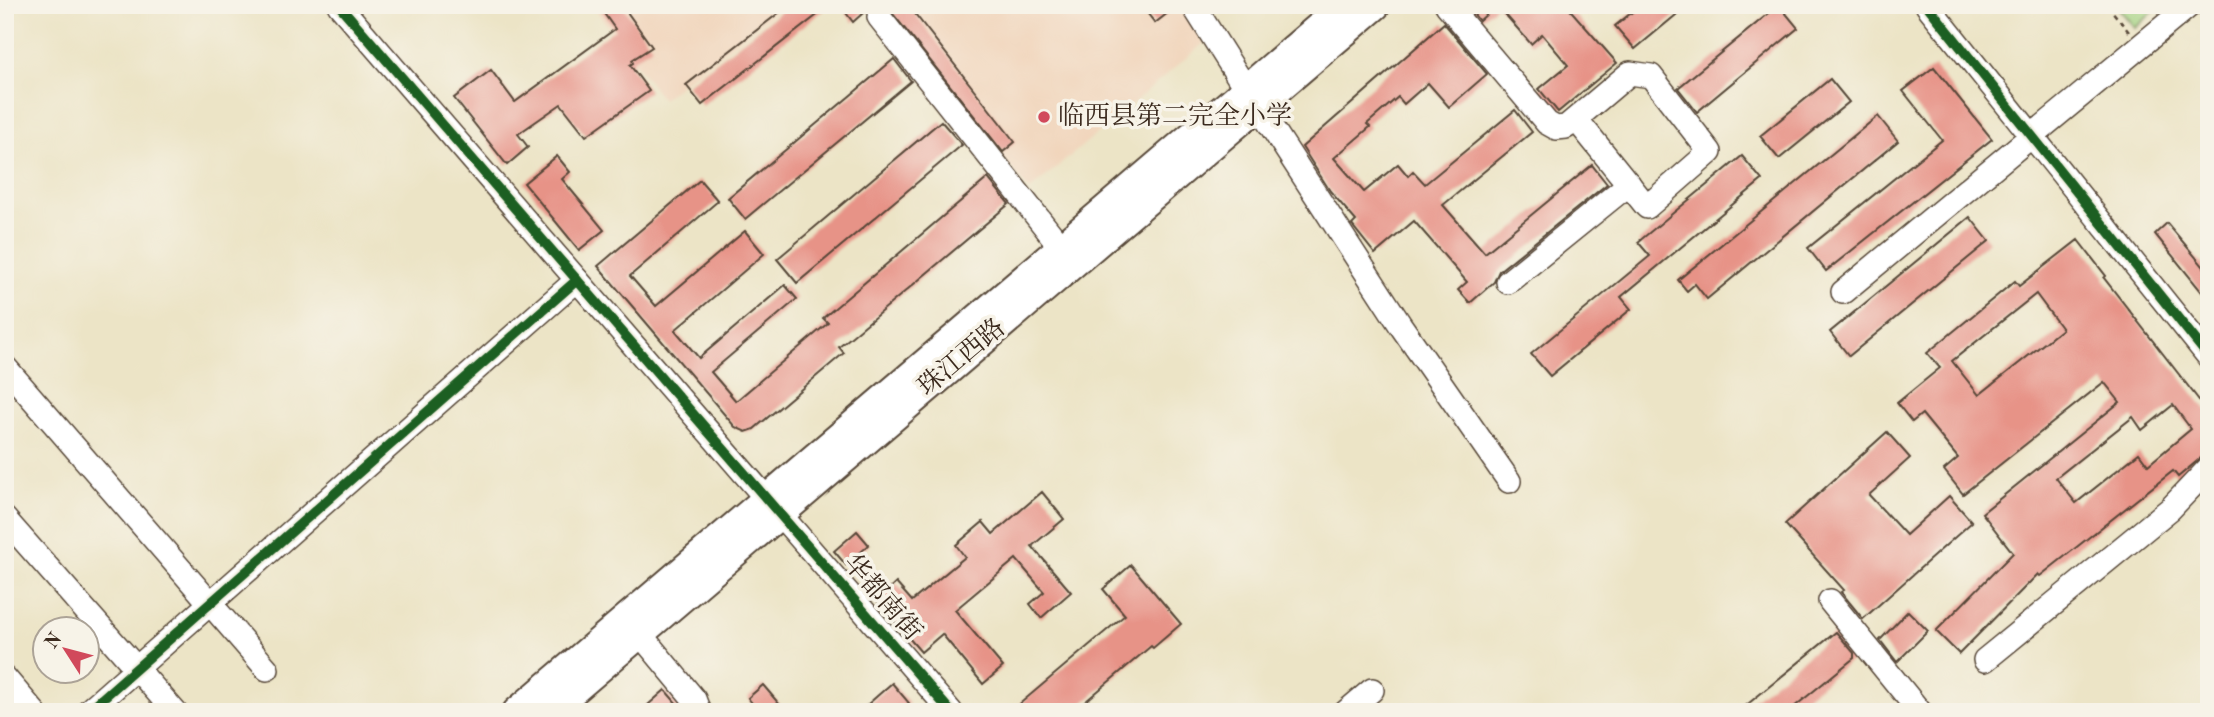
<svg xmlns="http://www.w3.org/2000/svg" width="2214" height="717" viewBox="0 0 2214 717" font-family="'Old Standard TT','Noto Serif SC',serif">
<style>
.built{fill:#f1d5bc}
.green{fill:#a3d280;stroke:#6f7e4f;stroke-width:2}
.building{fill:#e79387;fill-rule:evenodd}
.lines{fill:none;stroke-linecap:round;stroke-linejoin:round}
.minor-casing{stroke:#564637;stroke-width:26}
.major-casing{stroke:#564637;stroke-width:32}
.path{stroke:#564637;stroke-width:2.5;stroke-dasharray:5 5;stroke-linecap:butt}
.minor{stroke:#fff;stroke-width:23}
.major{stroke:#fff;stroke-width:28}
.cycleway-casing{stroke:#f7f3e8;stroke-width:15}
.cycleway{stroke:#1b5e20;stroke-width:10}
.poi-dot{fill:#d1495b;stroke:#f7f3e8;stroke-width:2.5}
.labels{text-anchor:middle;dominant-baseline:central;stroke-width:7;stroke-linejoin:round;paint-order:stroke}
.poi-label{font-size:26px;fill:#3b2a1e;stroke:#f7f3e8;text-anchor:start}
.street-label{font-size:26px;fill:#3b2a1e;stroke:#f7f3e8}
</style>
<rect width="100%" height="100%" fill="#f7f3e8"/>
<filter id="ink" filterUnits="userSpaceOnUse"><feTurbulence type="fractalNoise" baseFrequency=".0143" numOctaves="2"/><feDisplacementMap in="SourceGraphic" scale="14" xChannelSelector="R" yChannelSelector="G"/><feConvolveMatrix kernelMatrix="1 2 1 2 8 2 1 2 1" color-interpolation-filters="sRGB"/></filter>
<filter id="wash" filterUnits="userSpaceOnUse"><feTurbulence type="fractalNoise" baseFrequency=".00686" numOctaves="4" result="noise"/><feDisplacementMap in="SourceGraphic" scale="28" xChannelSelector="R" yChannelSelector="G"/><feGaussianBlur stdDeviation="1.57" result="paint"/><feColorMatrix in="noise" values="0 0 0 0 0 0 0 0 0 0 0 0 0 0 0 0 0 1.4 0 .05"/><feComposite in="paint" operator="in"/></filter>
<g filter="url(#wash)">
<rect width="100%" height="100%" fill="#ece4c6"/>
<g class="built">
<polygon points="592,5 784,5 662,99"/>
<polygon points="884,5 1179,5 1204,43 1029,191"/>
</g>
<polygon class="green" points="2116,5 2161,5 2135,28"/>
<g id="blocks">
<g class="building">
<polygon points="598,5 622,5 652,47 632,60 633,63 630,65 649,91 586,136 561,104 518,134 528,147 507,165 454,98 491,70 515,102 615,29"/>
<polygon points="789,5 830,5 702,105 686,85"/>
<polygon points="840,5 872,5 853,22"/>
<polygon points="886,5 908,5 1015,142 1003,152"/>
<polygon points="1141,5 1178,5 1155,23"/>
<polygon points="1467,5 1566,5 1617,63 1558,112 1539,89 1568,65 1542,34 1531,44 1497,5 1479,21"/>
<polygon points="1641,5 1688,5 1635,49 1615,26"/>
<polygon points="1779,5 1798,28 1697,112 1678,88"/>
<polygon points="1444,23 1487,74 1449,107 1428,83 1404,104 1398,97 1367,124 1370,127 1334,158 1364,192 1398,164 1408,176 1413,171 1425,184 1515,110 1532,132 1443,205 1485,253 1592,165 1607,184 1499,271 1494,282 1470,303 1458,290 1467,282 1414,221 1375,254 1352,225 1356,221 1330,191 1302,147"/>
<polygon points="894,59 911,81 745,219 728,198"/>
<polygon points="1934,67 1992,139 1826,271 1808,248 1942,140 1903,91"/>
<polygon points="1830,79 1849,102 1779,159 1760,136"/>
<polygon points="1878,116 1898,141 1707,299 1695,284 1687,291 1678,280"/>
<polygon points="941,121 962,145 797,283 777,259"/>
<polygon points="557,156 570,172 562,179 604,230 579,250 524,183"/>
<polygon points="1742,156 1762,180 1621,297 1631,309 1550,376 1531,354 1650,256 1638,242"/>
<polygon points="988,178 1009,204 839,347 844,353 754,429 746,432 735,427 598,266 700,180 718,201 630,276 656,306 745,231 764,254 675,330 699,358 785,285 797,299 711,372 736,401 828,323 823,318"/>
<polygon points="1970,217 1989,241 1849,356 1830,332"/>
<polygon points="2167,223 2209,273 2209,301 2155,234"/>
<path d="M2078,240L2106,276L2104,278L2209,413V451L2178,477L2173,471L2040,576L2038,574L1959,654L1936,631L2013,553L1982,513L2120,402L2104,382L1963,494L1944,470L1958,458L1922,414L1912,422L1897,403L1940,368L1927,353L2015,281L2019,286ZM2036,294L2062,329L1979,395L1952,361ZM2173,405L2191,429L2148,465L2139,453L2076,503L2056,478L2133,417L2142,430Z"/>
<polygon points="1887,432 1910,458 1869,495 1906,535 1949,496 1972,522 1863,619 1841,592 1844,590 1785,524"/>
<polygon points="1042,492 1064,519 1032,546 1071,592 1041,618 1030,604 1044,592 1016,559 955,610 1003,667 983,684 942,634 921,652 877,601 896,583 912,601 965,557 956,545 983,522 993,534"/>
<polygon points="857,531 869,545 846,565 834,551"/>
<polygon points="1131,565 1181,624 1153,648 1151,646 1073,712 1010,712 1125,615 1103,589"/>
<polygon points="1908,611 1928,631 1897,662 1880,640"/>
<polygon points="1836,632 1854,653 1854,658 1788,712 1738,712"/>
<polygon points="892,683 909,703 898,712 859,712"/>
<polygon points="763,685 786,712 759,712 748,698"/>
<polygon points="665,690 684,712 640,712"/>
</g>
</g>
</g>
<g filter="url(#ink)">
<use href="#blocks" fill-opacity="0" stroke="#564637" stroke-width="2"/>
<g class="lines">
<g class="minor-casing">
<g id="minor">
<polyline points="339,5 951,712"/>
<polyline points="1193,5 1246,89"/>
<polyline points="1447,5 1547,123 1556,128 1566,127 1630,73 1651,76 1710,152 1647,207 1576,119"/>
<polyline points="1927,5 2209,357"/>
<polyline points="879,17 1061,247"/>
<polyline points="1258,106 1401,326 1509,481"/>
<polyline points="1508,282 1629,184"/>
<polyline points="1843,292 2190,5"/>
<polyline points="5,367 267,669"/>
<polyline points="5,519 175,712"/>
<polyline points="1830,601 1920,712"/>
<polyline points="640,634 694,699 699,712"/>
<polyline points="1985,660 2170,509 2209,468"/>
<polyline points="5,678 34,712"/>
<polyline points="87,712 577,280"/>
<polyline points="1346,712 1372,690"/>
</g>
</g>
<g class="major-casing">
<g id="major">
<polyline points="517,712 1345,5"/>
<polyline points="548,712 1376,5"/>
</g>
</g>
<polyline class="path" points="2107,5 2129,32"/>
<use href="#minor" class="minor"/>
<use href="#major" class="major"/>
<g class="cycleway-casing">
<g id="cycleway">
<polyline points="339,5 951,712"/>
<polyline points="1927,5 2209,357"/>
<polyline points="87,712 577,280"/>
</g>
</g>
<use href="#cycleway" class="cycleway"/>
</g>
</g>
<circle class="poi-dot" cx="1044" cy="117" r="7"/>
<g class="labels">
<g class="poi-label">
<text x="1058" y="117">临西县第二完全小学</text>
</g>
<g class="street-label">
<text transform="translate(962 358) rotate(-40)">珠江西路</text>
<text transform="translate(882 598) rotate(49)">华都南街</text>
</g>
</g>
<rect width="2214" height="717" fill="none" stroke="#f7f3e8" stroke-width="28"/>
<g transform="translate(66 650) rotate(306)"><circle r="33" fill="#f7f3e8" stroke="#aca397" stroke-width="2"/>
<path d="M0-5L12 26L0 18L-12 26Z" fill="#d1495b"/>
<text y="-10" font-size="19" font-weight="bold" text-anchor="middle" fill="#3b2a1e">N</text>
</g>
</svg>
